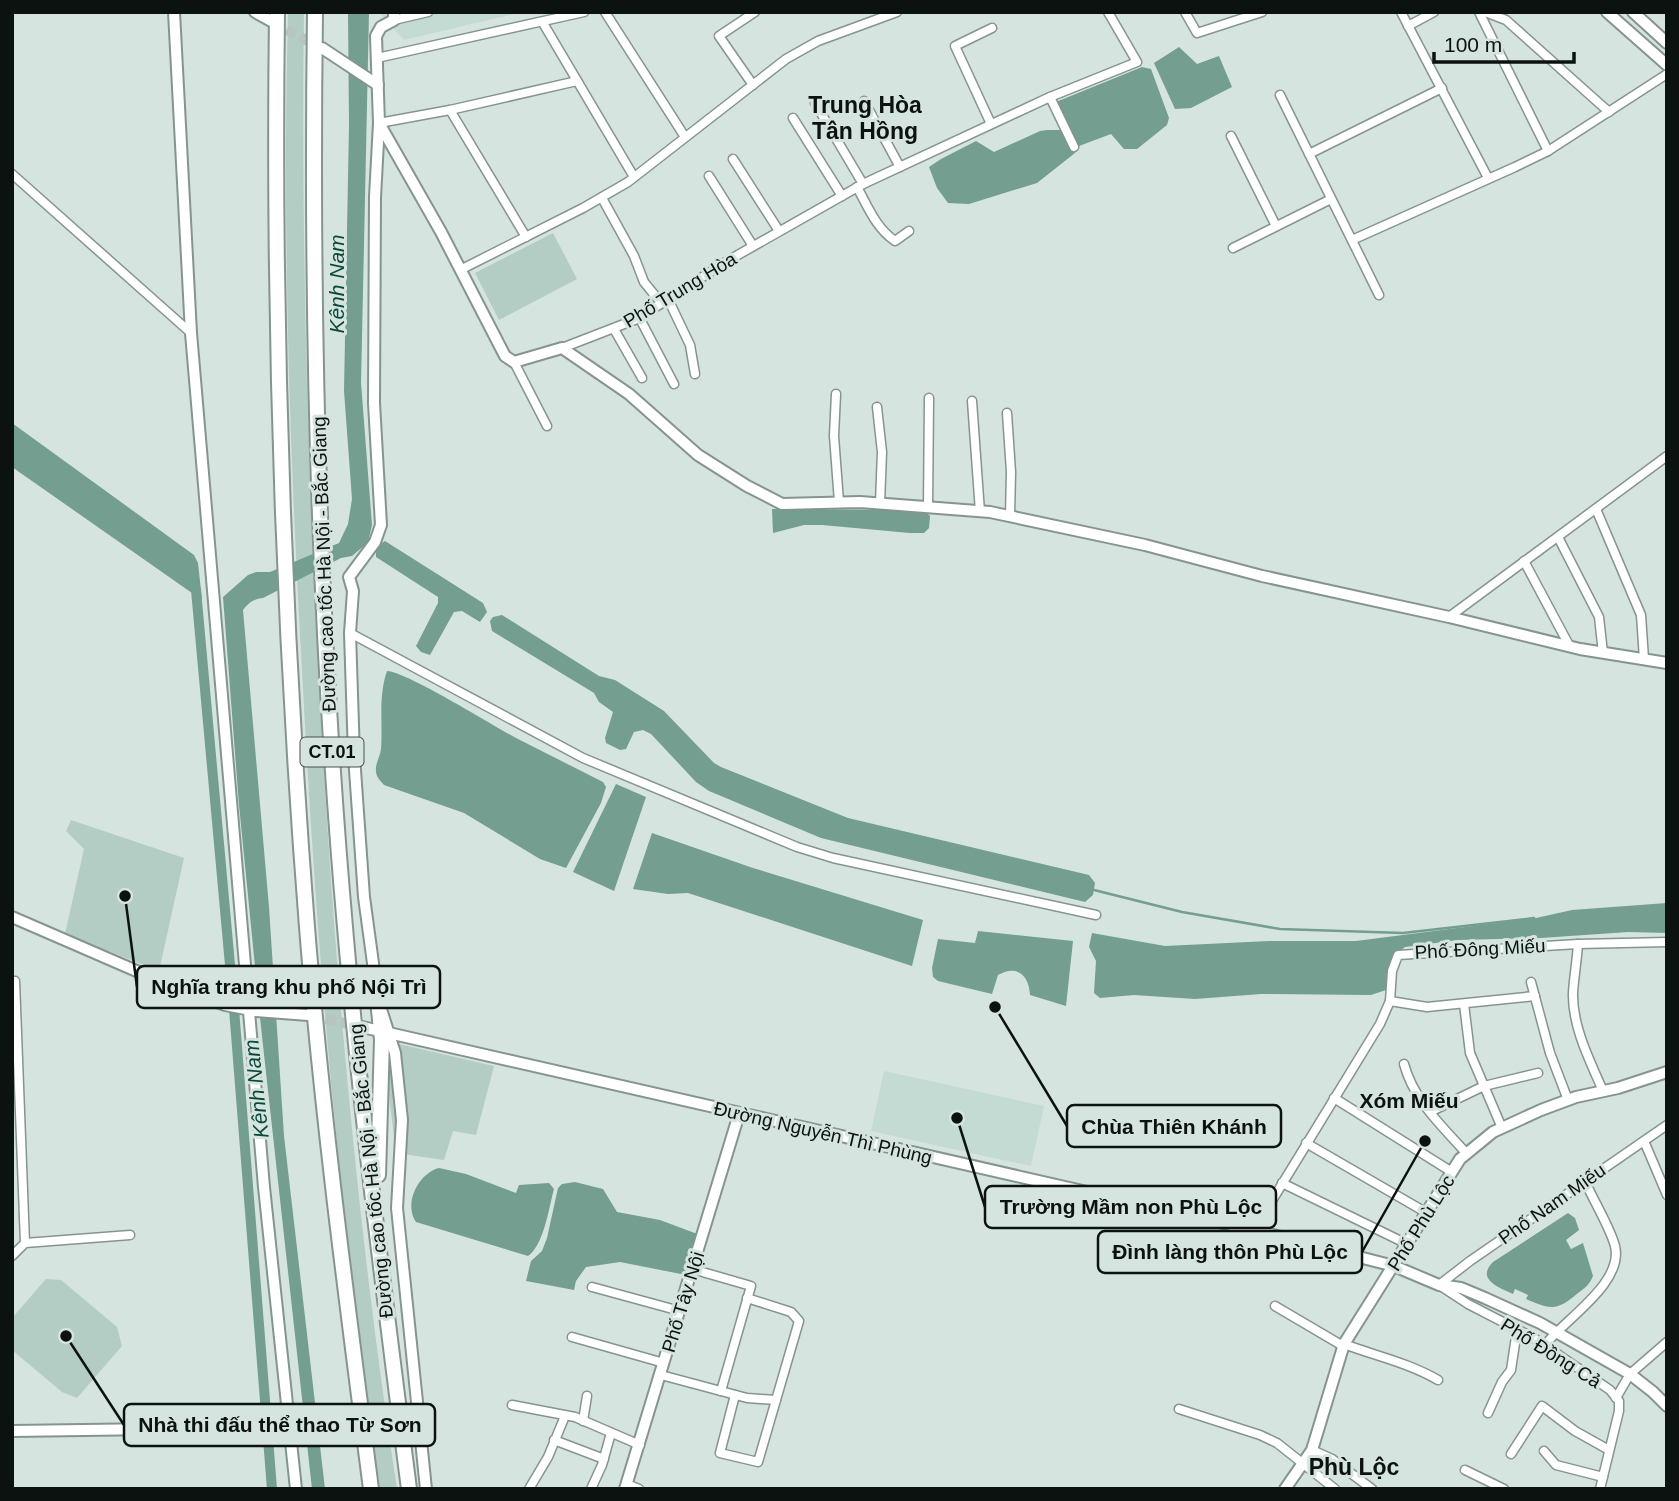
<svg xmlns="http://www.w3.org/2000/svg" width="1679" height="1501" viewBox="0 0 1679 1501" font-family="Helvetica,sans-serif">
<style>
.built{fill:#c3dbd3}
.green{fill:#b3cdc4}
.water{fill:#739e90}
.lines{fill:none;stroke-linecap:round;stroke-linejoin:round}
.stream{stroke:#739e90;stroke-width:2.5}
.canal{stroke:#739e90;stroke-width:10}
.secondary-tunnel{stroke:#b7c4c0;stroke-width:10;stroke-dasharray:10 5;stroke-linecap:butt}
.street-casing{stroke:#86948f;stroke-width:11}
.secondary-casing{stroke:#86948f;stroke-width:14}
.highway-casing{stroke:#86948f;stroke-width:18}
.street{stroke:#fff;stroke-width:8}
.secondary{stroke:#fff;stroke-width:10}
.highway{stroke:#fff;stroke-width:14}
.labels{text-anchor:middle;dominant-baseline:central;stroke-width:6;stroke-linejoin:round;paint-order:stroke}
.shield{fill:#d5e4df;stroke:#48514e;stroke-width:2}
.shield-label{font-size:18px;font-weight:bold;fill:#0c1210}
.street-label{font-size:19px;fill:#0c1210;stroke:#d5e4df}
.water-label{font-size:21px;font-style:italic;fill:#09483a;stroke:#d5e4df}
.neighbourhood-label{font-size:21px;font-weight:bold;fill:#0c1210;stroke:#d5e4df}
.quarter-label{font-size:23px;font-weight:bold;fill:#0c1210;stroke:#d5e4df}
.leader{fill:none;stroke:#0c1210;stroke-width:2.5}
.callout-dot{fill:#0c1210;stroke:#d5e4df;stroke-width:2.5}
.callout{fill:#d5e4df;stroke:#0c1210;stroke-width:2.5}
.callout-label{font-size:21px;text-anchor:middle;font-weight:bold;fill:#0c1210}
</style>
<rect width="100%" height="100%" fill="#d5e4df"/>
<g class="built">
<polygon points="379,12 523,12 404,40"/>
<polygon points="884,1071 1044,1106 1031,1166 871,1131"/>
</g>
<g class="green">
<path d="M288,12H304C301,223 307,434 317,645C331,927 354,1209 397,1489H380C340,1224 317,956 303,689C290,464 282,238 288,12Z"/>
<polygon points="553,233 577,279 499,320 475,273"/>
<polygon points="71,820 184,858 159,971 65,934 84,849 66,831"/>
<polygon points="382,1040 494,1066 476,1135 453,1131 444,1160 396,1153"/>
<polygon points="46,1279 61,1280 117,1327 122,1346 77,1398 62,1392 12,1350 12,1318"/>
</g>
<g class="water">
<path d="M348,12H369L361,383L372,525L369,538L380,544L385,541L483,603L487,612L480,622L462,611L454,612L430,655L421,652L416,646L438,603V597L376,557V551L365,545L352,556L341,558L263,598C254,599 249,602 243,610L269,907L284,1136L325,1489H312L261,1027L239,805L223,597L248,575L256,572H270L339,543L348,524L352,499L344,391L349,125Z"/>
<polygon points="1179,47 1197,64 1219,56 1232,87 1191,108 1175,109 1154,63"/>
<polygon points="1142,67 1151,69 1169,118 1167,125 1137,149 1124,149 1111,134 1079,146 1056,102"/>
<polygon points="1047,130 1061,130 1075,153 1037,183 969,204 948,203 937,188 929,167 941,159 976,141 994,152 1040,131"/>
<polygon points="12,423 194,555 198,563 202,600 12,467"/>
<polygon points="772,509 924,510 930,516 929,528 924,533 910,533 822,525 804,525 773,533"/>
<polygon points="502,615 599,676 615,680 664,711 714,763 721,767 848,818 1089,875 1095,883 1093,895 1085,902 821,838 709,791 696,782 651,734 643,730 634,732 626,749 620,750 606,743 605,738 613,712 599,702 594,693 492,631 490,621 493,617"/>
<path d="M387,671C405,671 494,726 516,738C545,753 574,767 603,782L606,787L601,803L566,868L540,859L464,813L384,785C380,780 376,777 376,771C375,764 380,757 381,749C383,722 378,697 387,671Z"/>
<polygon points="616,784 646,797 614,891 573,872"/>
<polygon points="652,833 753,868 923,920 912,966 688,893 668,894 633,889"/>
<polygon points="1667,903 1667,933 1628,932 1541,938 1458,940 1405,947 1399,952 1386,990 1371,995 1261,994 1195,999 1134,995 1100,998 1094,993 1096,961 1089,947 1092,933 1165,946 1269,941 1356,941 1536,918 1572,910"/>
<path d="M978,931L1073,941L1066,1006L1030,995C1029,975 1017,964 998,975L992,994L938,981L933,977L932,968L938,939L975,943Z"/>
<path d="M439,1168L466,1174L516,1193L519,1185L549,1183L554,1189C549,1207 544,1245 528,1256L416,1222C403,1203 419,1173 439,1168Z"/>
<polygon points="575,1182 603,1189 617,1212 660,1220 700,1235 686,1275 620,1262 586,1267 576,1281 574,1290 526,1281 531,1261 542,1251 547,1238 558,1188 562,1184"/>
<path d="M1568,1213L1575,1218L1579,1230L1566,1240L1571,1249L1583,1243L1593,1276C1590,1284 1585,1288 1578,1293C1557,1311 1551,1310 1526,1299L1528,1295L1515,1289L1513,1294C1498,1287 1476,1279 1493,1262Z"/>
</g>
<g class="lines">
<polyline class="stream" points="1094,890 1182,912 1280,929 1403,933 1534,918"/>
<polyline class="canal" points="193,583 196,590 234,1009 272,1489"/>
<g class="secondary-tunnel">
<polyline points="273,23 318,46"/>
<polyline points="311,1016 358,1026"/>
</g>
<g class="street-casing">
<g id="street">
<polyline points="605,12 685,137"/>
<polyline points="1185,12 1197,33 1262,12"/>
<polyline points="1401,12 1488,178"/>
<polyline points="1479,12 1548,151"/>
<polyline points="1485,12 1506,20 1609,112"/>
<polyline points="394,20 428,12"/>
<polyline points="543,23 634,177"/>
<polyline points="1408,26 1434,12"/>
<polyline points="377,58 584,12"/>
<polyline points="753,85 719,36 755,12"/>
<polyline points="1280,95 1379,295"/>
<polyline points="1050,97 1074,147"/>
<polyline points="864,101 900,167"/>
<polyline points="815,103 863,184"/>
<polyline points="450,110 526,237"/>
<polyline points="793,118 842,196"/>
<polyline points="379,123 450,110 577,81"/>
<polyline points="991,124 955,46 992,28"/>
<polyline points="1231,136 1276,226"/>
<polyline points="1309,154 1442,88"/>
<polyline points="733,159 779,231"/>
<polyline points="12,174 191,333"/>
<polyline points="709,176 753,246"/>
<path d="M857,187C868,207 876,228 895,241L909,231"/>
<polyline points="602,198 634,256 644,282 661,303"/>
<polyline points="1352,240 1515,167 1548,151 1667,74"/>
<polyline points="1233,248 1331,199"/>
<polyline points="460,270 583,208 628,182 786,59 818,41 897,12"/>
<polyline points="668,299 690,345 695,374"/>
<polyline points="639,317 674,384"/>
<polyline points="614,329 642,378"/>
<polyline points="562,348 637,319 729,260 863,184 1050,97 1137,62 1108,12"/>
<polyline points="514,362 547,426"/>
<polyline points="836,394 834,436 839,502"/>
<polyline points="972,401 980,512"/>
<polyline points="877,407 882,452 880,503"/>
<polyline points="1007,413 1011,472 1010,517"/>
<polyline points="928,507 929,398"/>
<polyline points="1596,509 1641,615 1644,659"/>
<polyline points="1558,537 1599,617 1603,653"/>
<polyline points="1524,561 1570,647"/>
<polyline points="1449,617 1667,456"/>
<polyline points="350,633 583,758 797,847 833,858 1096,915"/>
<path d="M1578,944C1577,960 1574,977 1573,993C1572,1026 1590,1061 1603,1091"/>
<polyline points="15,981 25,1243"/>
<polyline points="1531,982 1550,1053 1568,1100"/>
<polyline points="1390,1001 1427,1007 1535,996"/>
<polyline points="1464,1004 1470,1053 1502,1128"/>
<path d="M1404,1064C1414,1101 1442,1126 1467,1154"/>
<polyline points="1334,1098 1452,1172"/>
<polyline points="1430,1112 1484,1086 1538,1073"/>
<polyline points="1644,1141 1667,1195"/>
<polyline points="1306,1143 1427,1213"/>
<polyline points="1282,1183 1407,1244"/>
<polyline points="1254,1230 1380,1024 1390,1001 1392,971 1398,955 1578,944 1667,942"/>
<polyline points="12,1256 25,1243 130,1235"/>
<polyline points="692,1269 751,1286 721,1391"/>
<polyline points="592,1287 680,1311"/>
<polyline points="1275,1306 1343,1346"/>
<polyline points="572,1337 664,1363"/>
<path d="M1344,1344C1376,1356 1409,1363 1438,1380"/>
<path d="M1545,1345C1565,1319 1624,1283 1615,1246C1610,1227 1593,1200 1585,1181"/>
<polyline points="661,1375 747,1398 776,1400"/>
<polyline points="735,1395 720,1453 758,1462 799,1321 791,1312 747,1298"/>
<polyline points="1616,1398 1630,1374 1667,1342"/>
<polyline points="512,1405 575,1417 640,1445"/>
<polyline points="1179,1409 1260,1435 1277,1443 1335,1489"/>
<polyline points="1488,1413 1502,1382 1511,1370 1517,1330"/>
<polyline points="583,1421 587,1396"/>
<polyline points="554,1440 604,1459"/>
<polyline points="1312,1450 1332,1459 1372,1489"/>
<polyline points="1544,1451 1556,1465 1603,1477"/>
<polyline points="1511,1454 1542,1406 1575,1431 1609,1450"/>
<polyline points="1465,1470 1504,1489"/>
<polyline points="627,1484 639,1489"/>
<polyline points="529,1489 548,1457 565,1416"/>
<polyline points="591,1489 602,1465 611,1433"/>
<polyline points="1600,1489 1619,1411 1619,1401 1610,1390 1534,1338 1468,1304 1439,1285 1470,1261 1667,1125"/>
</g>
</g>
<g class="secondary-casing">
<g id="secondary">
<polyline points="174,12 191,333 264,1187 296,1489"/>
<polyline points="255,12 271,21"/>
<polyline points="394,12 394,20 381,27 376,36 379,123 441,232 505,356 514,362 562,348 629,394 698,455 747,486 782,504 860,502 990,512 1145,545 1262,576 1449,617 1580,649 1667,663"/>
<polyline points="1607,12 1667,65"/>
<polyline points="1633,12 1667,43"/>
<polyline points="322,48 378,85"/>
<polyline points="379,123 375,197 374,403 381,525 375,542 349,577 353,591 350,633 354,756 364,897 378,1000 395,1053 402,1120 397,1208 426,1489"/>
<polyline points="12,917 155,979 225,1005 256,1011 308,1015"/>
<polyline points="358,1026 1254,1230 1394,1266 1439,1285 1461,1288 1485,1298 1540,1323 1630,1374 1653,1392 1667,1406"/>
<polyline points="12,1431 155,1429"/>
<polyline points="625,1489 739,1114"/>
<polyline points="1285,1489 1312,1450 1344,1344 1460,1159 1493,1132 1541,1110 1576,1097 1618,1088 1667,1072"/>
</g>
</g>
<g class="highway-casing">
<g id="highway">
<path d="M277,12C273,317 283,623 307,927C322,1115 347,1302 371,1489"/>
<path d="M315,12C311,317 318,623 345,927C361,1115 385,1302 409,1489"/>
<polyline points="378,1175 382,1040 378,1000"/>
</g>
</g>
<use href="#street" class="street"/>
<use href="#secondary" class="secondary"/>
<use href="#highway" class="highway"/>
</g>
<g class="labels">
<rect class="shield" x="300.5" y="737.5" width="63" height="29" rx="5"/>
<g class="shield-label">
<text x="332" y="752">CT.01</text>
</g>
<g class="street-label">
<text transform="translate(680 290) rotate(-31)">Phố Trung Hòa</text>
<text transform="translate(324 564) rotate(-92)">Đường cao tốc Hà Nội - Bắc Giang</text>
<text transform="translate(1480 949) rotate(-3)">Phố Đông Miếu</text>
<text transform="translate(823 1133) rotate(13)">Đường Nguyễn Thì Phùng</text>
<text transform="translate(371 1171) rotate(-96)">Đường cao tốc Hà Nội - Bắc Giang</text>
<text transform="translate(1552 1204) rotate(-35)">Phố Nam Miếu</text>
<text transform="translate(1421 1223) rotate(-58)">Phố Phù Lộc</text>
<text transform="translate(683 1302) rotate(-73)">Phố Tây Nội</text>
<text transform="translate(1551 1353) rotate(32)">Phố Đồng Cả</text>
</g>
<g class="water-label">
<text transform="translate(336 284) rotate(-90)">Kênh Nam</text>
<text transform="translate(256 1089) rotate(-96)">Kênh Nam</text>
</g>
<g class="neighbourhood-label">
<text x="1409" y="1100">Xóm Miếu</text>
</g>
<g class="quarter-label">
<text x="865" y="105">Trung Hòa<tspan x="865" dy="26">Tân Hồng</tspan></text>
<text x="1354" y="1467">Phù Lộc</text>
</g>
</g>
<path class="leader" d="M125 896L137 987M995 1007L1067 1126M957 1118L985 1207M1425 1141L1362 1252M66 1336L124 1425"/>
<g class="callout-dot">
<circle cx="125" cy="896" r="7"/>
<circle cx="995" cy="1007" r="7"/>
<circle cx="957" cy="1118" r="7"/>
<circle cx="1425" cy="1141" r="7"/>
<circle cx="66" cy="1336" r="7"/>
</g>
<g class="callout">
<rect x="137" y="966" width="303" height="42" rx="7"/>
<rect x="1067" y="1105" width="214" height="42" rx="7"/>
<rect x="985" y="1186" width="291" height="42" rx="7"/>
<rect x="1098" y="1231" width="264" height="42" rx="7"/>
<rect x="124" y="1404" width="311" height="42" rx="7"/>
</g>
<g class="callout-label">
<text x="289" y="994">Nghĩa trang khu phố Nội Trì</text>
<text x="1174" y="1134">Chùa Thiên Khánh</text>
<text x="1131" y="1214">Trường Mầm non Phù Lộc</text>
<text x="1230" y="1259">Đình làng thôn Phù Lộc</text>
<text x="280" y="1432">Nhà thi đấu thể thao Từ Sơn</text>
</g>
<rect width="1679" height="1501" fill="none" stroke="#0c1210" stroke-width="28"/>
<path d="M1434 52v10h140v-10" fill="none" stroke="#0c1210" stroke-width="3.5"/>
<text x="1444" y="52" font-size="21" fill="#0c1210" stroke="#d5e4df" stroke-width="5" paint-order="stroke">100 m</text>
</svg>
